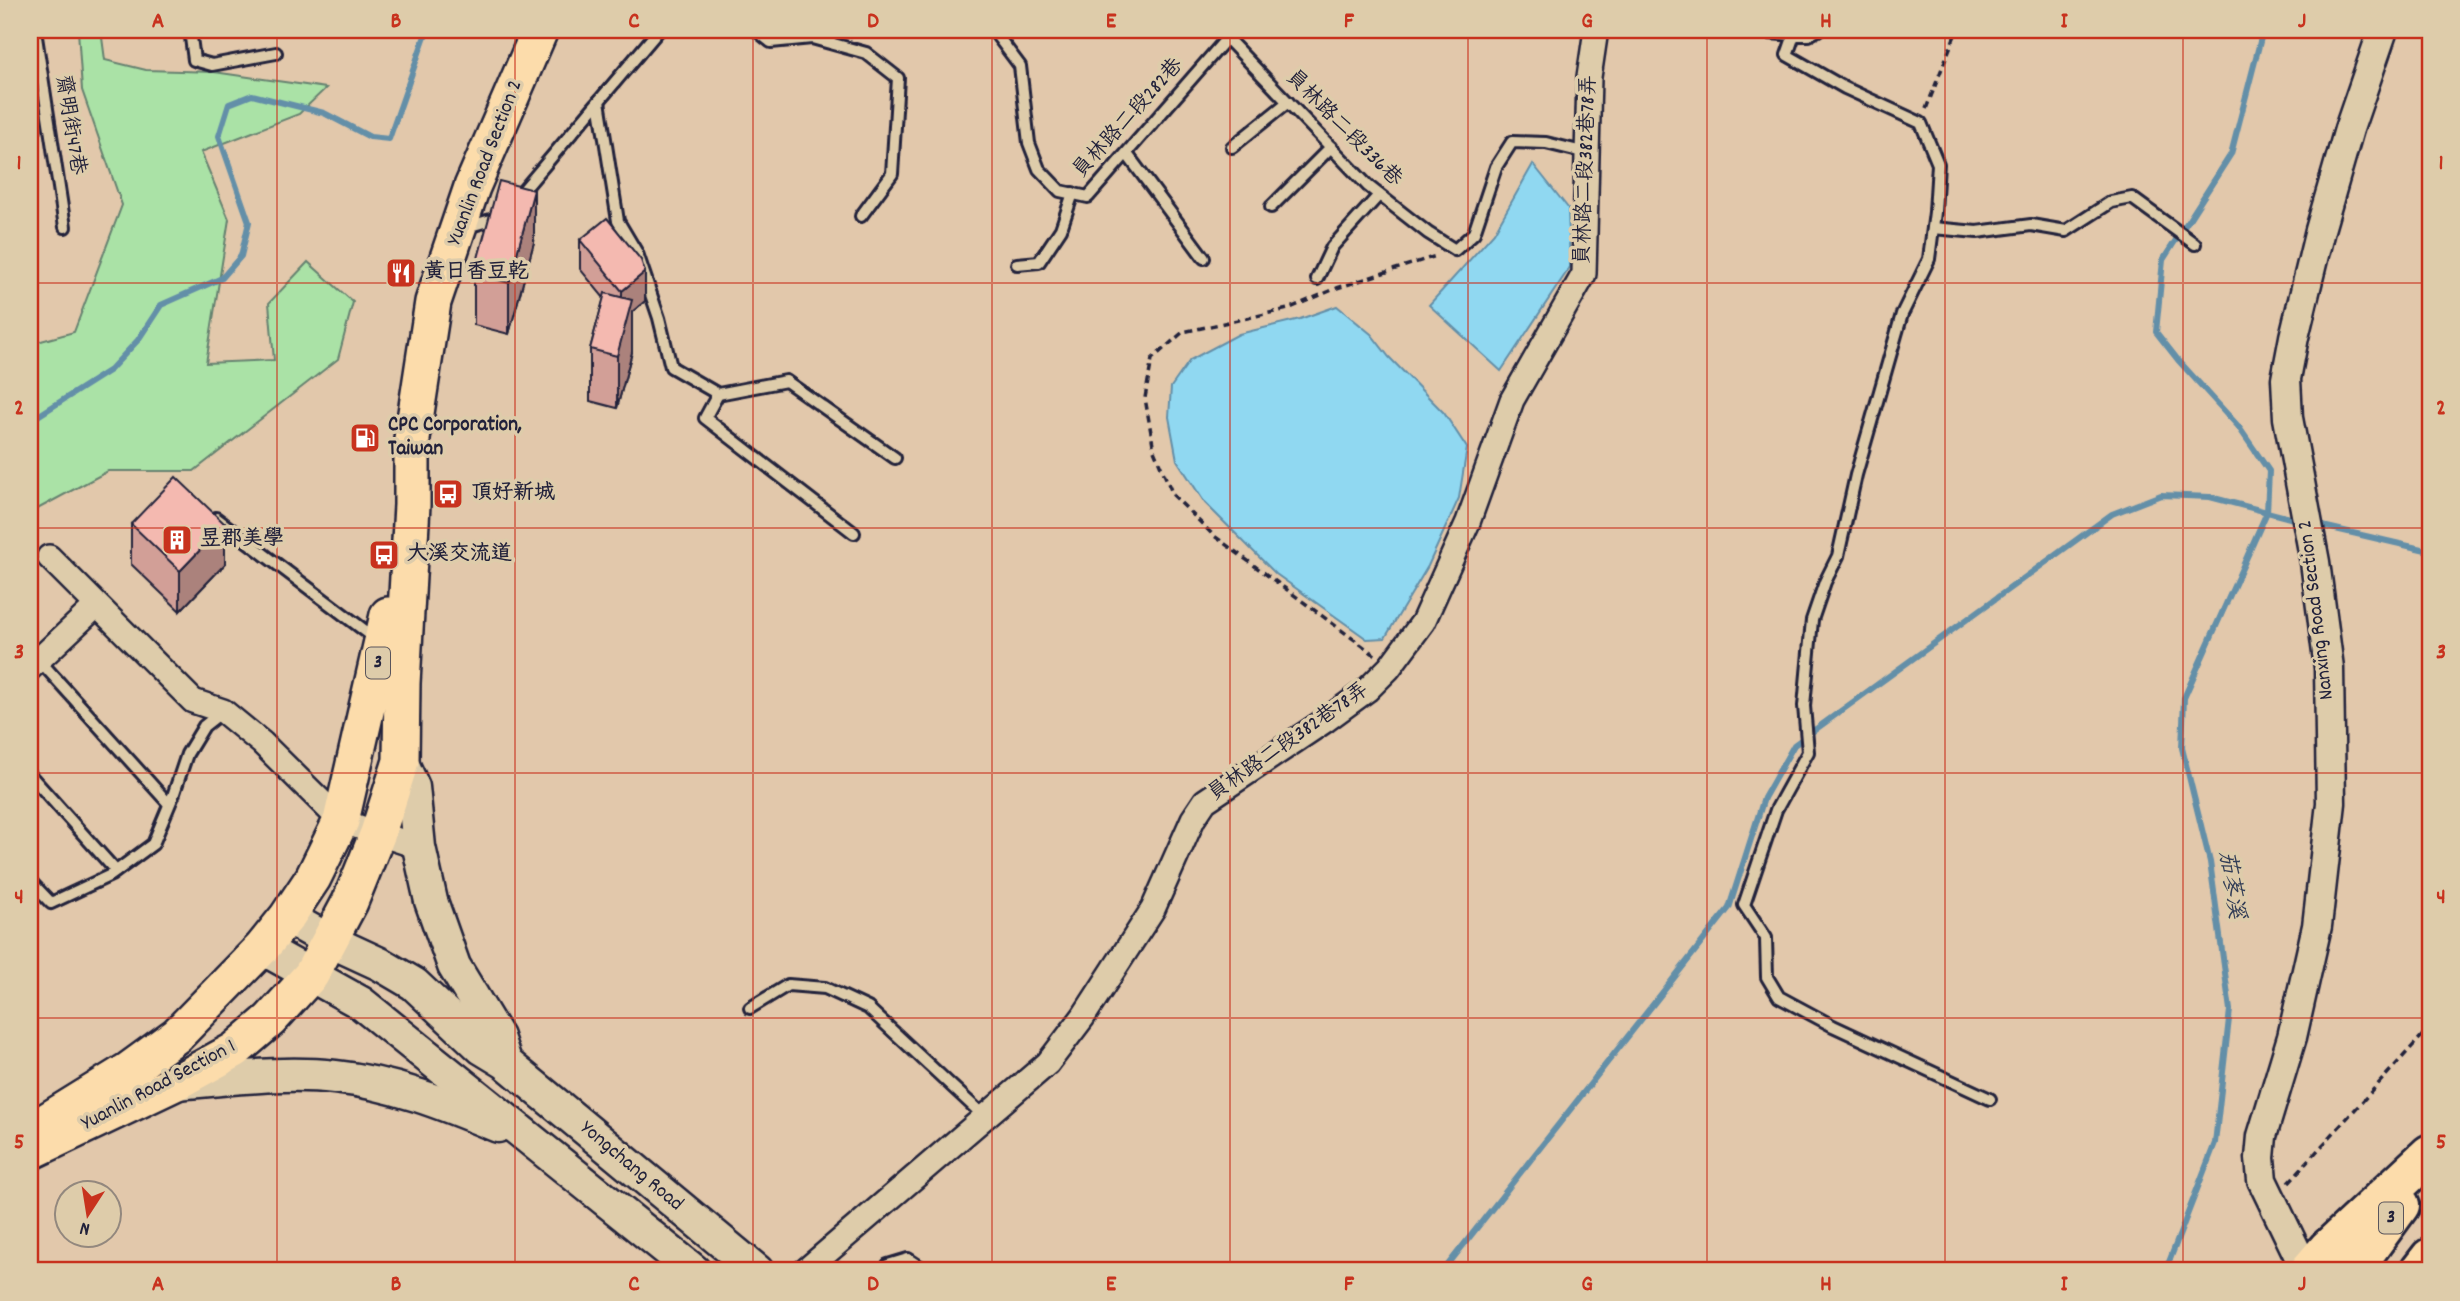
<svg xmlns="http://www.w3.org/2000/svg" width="2460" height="1301" viewBox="0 0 2460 1301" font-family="Dekko,'LXGW WenKai TC',sans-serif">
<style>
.green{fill:#aae2a6;stroke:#668270;stroke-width:2}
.water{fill:#90d8f1;stroke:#648fa8;stroke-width:2}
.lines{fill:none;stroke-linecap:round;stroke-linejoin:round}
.stream{stroke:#648fa8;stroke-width:6}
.service-casing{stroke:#22223b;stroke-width:16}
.minor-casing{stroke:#22223b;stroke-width:28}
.tertiary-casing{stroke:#22223b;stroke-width:33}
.secondary-casing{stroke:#22223b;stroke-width:37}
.primary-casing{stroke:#22223b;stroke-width:40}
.motorway-casing{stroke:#22223b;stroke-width:44}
.path{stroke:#22223b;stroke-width:3.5;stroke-dasharray:7 5;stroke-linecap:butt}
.service{stroke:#deccaa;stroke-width:10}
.minor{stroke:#deccaa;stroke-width:23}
.tertiary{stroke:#deccaa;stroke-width:28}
.secondary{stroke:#deccaa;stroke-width:32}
.primary{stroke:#fcdcab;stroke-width:35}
.motorway{stroke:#fcdcab;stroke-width:38}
.wall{fill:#d29f97;stroke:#22223b;stroke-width:2}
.shaded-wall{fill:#ab827b;stroke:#22223b;stroke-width:2}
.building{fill:#f4b9b0;stroke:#22223b;stroke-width:2}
.grid{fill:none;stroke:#c8321e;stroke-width:2;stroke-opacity:0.55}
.labels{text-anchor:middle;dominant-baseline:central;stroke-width:7;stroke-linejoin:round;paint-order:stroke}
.shield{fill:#deccaa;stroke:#5a555c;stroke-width:2}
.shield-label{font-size:19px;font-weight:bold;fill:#22223b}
.street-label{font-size:21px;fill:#22223b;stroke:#deccaa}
.poi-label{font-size:21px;font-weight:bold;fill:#22223b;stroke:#deccaa;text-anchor:start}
.water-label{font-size:23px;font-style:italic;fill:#323d56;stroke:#deccaa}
.neatline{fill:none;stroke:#c8321e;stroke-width:2.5}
.grid-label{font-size:23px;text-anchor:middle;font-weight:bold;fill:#c8321e}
</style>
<rect width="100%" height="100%" fill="#e2c8ab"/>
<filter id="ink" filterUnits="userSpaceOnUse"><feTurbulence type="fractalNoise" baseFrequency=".0143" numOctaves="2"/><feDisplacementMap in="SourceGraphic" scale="14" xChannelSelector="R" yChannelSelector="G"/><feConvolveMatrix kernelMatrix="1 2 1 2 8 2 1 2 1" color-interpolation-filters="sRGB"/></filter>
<g filter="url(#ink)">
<polygon class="green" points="78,30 101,30 105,60 146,70 214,72 326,88 299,114 201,152 229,219 206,363 274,360 269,303 308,262 353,302 338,359 194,471 108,471 30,513 30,344 74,332 122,205 82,90"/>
<g class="water">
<polygon points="1533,164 1568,208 1570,267 1501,371 1429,305 1494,233"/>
<polygon points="1337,306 1371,334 1389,357 1444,413 1467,448 1459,498 1428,566 1385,638 1367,639 1276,574 1205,503 1177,460 1169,417 1171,387 1190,360 1239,334 1300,319"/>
</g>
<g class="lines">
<g class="stream">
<polyline points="30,421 110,370 138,340 161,305 222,278 241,256 249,222 219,136 229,104 252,95 324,113 370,137 389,139 427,30"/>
<polyline points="2314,524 2430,551"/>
<polyline points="1443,1271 1729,908 1764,798 1794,745 2112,514 2161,495 2210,497 2301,521"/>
<polyline points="2161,1271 2169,1262 2215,1143 2230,1010 2210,862 2182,748 2184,698 2267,512 2269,471 2238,426 2178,360 2156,332 2163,260 2231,154 2263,30"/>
</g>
<g class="service-casing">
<g id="service">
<polyline points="35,30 65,227"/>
<polyline points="190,30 194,60 212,65 276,53"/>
<polyline points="756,30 771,42 812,38 866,53 898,78 892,174 861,216"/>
<polyline points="993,30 1020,66 1029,143 1039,169 1060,191 1088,197 1227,38"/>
<polyline points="1219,30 1368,186 1428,233 1455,250 1474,233 1496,167 1512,142 1546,143 1587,153"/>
<polyline points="1764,30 1769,33 1794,35"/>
<polyline points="1818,30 1809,35 1794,35 1787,55 1845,88 1921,123 1938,164 1935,212 1929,259 1902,314 1856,475 1838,556 1825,582 1812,620 1804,706 1808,752 1776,810 1744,905 1766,938 1767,977 1779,997 1833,1026 1990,1099"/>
<polyline points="599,101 618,221 637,253 659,318 671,367 718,394 786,381 895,458"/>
<polyline points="1232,147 1288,102"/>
<polyline points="1127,154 1204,258"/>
<polyline points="516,199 659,30"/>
<polyline points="1271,207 1331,147"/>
<polyline points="467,227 501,217"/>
<polyline points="1933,228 1977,232 2031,225 2066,231 2111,202 2132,198 2195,244"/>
<polyline points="1017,264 1039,262 1061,229 1073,193"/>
<polyline points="1317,279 1332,247 1379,195"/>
<polyline points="718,394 705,418 854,533"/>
<polyline points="216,518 376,639"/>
<polyline points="30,650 169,804"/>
<polyline points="30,775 116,871"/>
<polyline points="30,881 51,903 111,875 153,844 173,796 187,754 204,726 223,711"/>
<polyline points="750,1008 788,985 825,988 868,1008 985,1117"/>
<polyline points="888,1271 888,1265 908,1259 926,1271"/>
</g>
</g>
<g class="minor-casing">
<g id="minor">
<polyline points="49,557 193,701 223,711 262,743 341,821 419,847"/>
<polyline points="30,668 96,606"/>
<polyline points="805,1271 1048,1063 1083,1017 1153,909 1193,819 1205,801 1326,720 1367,690 1389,668 1423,622 1468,522 1512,400 1584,274 1589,77 1596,30"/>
</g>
</g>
<g class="tertiary-casing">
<polyline id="tertiary" points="2306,1271 2262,1180 2260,1158 2262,1136 2292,1037 2317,926 2331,803 2329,668 2315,562 2288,418 2286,379 2294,337 2320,230 2349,129 2383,30"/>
</g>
<g class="secondary-casing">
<g id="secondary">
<polyline points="401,761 413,787 419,847 431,901 454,966 497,1037 505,1061"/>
<polyline points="287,917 328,940 380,964 414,984 482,1048 505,1062 757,1271"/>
<polyline points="262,948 361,1003 694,1271"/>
<path d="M175,1083C228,1079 283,1071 335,1077C393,1083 445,1104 498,1126"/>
</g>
</g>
<g class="primary-casing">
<g id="primary">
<polyline points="37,1127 129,1070 177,1035 262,948 287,917 313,878 341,821 388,615"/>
<polyline points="30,1152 175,1083 235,1050 270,1020 311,975 350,902 378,833 401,761 402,683 412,505 412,439 433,302 472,187 540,30"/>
</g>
</g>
<g class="motorway-casing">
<g id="motorway">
<polyline points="2309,1271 2328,1249 2430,1154"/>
<polyline points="2352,1271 2400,1205"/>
<polyline points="2420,1271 2430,1258"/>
</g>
</g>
<g class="path">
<polyline points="1926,109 1957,30"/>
<polyline points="1375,655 1213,535 1173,495 1154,450 1145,398 1152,359 1183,332 1288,309 1337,288 1436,256"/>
<polyline points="2289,1182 2430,1027"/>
</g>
<use href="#service" class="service"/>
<use href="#minor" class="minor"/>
<use href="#tertiary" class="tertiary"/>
<use href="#secondary" class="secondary"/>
<use href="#primary" class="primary"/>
<use href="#motorway" class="motorway"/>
</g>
<g class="wall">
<polygon points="580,240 645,301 632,312 632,352 617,408 590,401 590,349 604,298 580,269"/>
<polygon points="534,242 509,334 474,325 474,273"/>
<polygon points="131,524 225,564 180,611 131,564"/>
</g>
<g class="shaded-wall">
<polygon points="534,190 534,242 509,334 509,283"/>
<polygon points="645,272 645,301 632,312 632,352 617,408 617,356 622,320 622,291"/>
<polygon points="225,524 225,564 180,611 180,571"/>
</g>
<g class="building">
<polygon points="499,181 534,190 509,283 474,273"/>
<polygon points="607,218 641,260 645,272 622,291 580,240"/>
<polygon points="605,293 632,300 617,356 590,349"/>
<polygon points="176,477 225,524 180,571 131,524"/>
</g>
</g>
<path class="grid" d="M277,30V1271M515,30V1271M753,30V1271M992,30V1271M1230,30V1271M1468,30V1271M1707,30V1271M1945,30V1271M2183,30V1271M30,283H2430M30,528H2430M30,773H2430M30,1018H2430"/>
<defs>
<g id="restaurant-square" transform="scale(1.575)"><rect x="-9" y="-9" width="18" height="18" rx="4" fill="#c8321e" stroke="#deccaa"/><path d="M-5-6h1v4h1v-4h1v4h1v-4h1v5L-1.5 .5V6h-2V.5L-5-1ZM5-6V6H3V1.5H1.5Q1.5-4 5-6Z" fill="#fff"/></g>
<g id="fuel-square" transform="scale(1.575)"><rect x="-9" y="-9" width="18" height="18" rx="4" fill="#c8321e" stroke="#deccaa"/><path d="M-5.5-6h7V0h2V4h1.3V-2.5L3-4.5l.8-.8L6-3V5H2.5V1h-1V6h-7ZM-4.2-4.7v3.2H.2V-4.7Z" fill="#fff"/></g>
<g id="bus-square" transform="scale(1.575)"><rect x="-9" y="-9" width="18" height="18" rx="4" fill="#c8321e" stroke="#deccaa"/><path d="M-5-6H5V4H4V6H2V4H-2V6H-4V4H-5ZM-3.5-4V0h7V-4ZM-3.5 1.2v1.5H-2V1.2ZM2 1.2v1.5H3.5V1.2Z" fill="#fff"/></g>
<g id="building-square" transform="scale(1.575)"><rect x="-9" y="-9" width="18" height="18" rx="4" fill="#c8321e" stroke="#deccaa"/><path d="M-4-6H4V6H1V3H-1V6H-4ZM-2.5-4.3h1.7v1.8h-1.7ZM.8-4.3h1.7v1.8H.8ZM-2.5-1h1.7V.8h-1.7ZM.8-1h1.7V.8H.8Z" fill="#fff"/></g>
</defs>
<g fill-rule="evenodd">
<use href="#restaurant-square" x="401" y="273"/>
<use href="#fuel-square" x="365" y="438"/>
<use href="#bus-square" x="448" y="494"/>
<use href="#building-square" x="177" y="540"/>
<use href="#bus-square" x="384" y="555"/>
</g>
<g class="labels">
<g class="shield">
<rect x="366" y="647.5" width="24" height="31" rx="5"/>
<rect x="2379" y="1202.5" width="24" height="31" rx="5"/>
</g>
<g class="shield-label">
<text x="378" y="663">3</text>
<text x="2391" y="1218">3</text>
</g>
<g class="street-label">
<text transform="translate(1129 119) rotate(-48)">員林路二段282巷</text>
<text transform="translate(69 125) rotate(81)">齋明街47巷</text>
<text transform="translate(1343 129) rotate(45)">員林路二段336巷</text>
<text transform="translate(486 163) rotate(-69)">Yuanlin Road Section 2</text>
<text transform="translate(1587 170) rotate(-88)">員林路二段382巷78弄</text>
<text transform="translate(2317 610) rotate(-97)">Nanxing Road Section 2</text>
<text transform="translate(1289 743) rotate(-35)">員林路二段382巷78弄</text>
<text transform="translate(159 1086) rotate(-28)">Yuanlin Road Section 1</text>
<text transform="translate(631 1167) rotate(40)">Yongchang Road</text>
</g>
<g class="poi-label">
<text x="424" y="273">黃日香豆乾</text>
<text x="388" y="426">CPC Corporation,<tspan x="388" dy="24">Taiwan</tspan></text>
<text x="471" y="494">頂好新城</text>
<text x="200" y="540">昱郡美學</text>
<text x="407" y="555">大溪交流道</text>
</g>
<g class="water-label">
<text transform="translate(2230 885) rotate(81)">茄苳溪</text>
</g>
</g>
<rect width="2460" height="1301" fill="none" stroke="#deccaa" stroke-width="77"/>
<g transform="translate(88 1214) rotate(192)"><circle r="33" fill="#deccaa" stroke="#93887e" stroke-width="2"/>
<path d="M0-5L12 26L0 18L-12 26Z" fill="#c8321e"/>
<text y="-10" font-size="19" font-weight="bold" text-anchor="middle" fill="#22223b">N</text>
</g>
<rect x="38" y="38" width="2384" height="1224" class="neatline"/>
<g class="grid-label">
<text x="158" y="27">A</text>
<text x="396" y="27">B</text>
<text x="634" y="27">C</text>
<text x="873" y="27">D</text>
<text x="1111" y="27">E</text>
<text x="1349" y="27">F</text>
<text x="1587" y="27">G</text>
<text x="1826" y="27">H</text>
<text x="2064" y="27">I</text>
<text x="2302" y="27">J</text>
<text x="19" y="169">1</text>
<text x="2441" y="169">1</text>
<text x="19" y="414">2</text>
<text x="2441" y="414">2</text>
<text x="19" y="658">3</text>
<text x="2441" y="658">3</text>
<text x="19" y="903">4</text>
<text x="2441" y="903">4</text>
<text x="19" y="1148">5</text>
<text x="2441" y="1148">5</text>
<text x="158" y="1290">A</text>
<text x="396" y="1290">B</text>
<text x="634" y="1290">C</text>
<text x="873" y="1290">D</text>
<text x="1111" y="1290">E</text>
<text x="1349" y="1290">F</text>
<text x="1587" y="1290">G</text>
<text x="1826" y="1290">H</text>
<text x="2064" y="1290">I</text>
<text x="2302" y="1290">J</text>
</g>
</svg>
